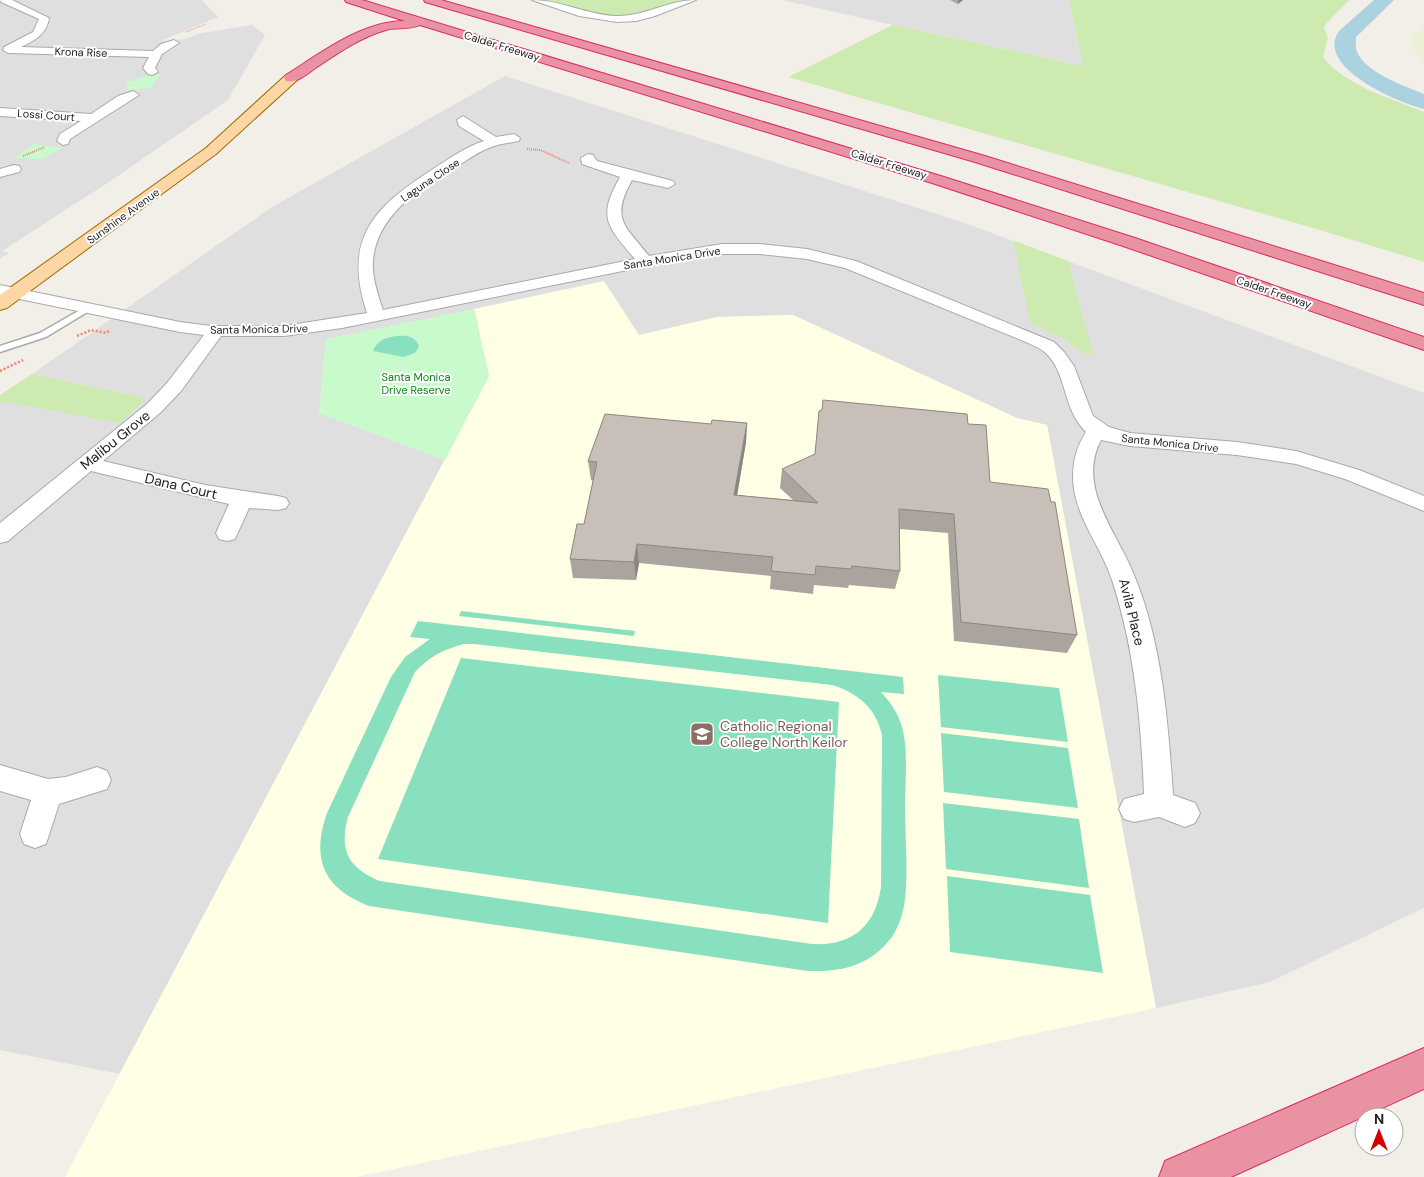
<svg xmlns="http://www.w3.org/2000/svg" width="1424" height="1177" viewBox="0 0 1424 1177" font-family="'DM Sans',sans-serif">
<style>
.residential{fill:#e0dfdf}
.education{fill:#ffffe5}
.farmland{fill:#eef0d5}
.grass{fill:#cdebb0}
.park{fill:#c8facc}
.pitch{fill:#88e0be;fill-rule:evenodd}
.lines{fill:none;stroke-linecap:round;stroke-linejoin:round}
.river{fill:#aad3df;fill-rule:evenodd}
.lane-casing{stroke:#a9a9a9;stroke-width:3}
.street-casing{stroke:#a9a9a9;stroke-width:2}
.primary-casing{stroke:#a06b00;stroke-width:2}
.highway-casing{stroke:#dc2a67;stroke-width:2}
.path-far2{stroke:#fa8072;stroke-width:1;stroke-dasharray:1 1;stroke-linecap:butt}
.path-far1{stroke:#fa8072;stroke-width:2;stroke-dasharray:1 1;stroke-linecap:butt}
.path{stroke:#fa8072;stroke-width:2.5;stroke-dasharray:2 2;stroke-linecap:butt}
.lane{fill:#fff;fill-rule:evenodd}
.street{fill:#fff;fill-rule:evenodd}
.primary{fill:#fcd6a4;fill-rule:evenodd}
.highway{fill:#e892a2;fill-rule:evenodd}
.wall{fill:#aba49e}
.shaded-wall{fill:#8b8681}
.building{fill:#c7bfb8;stroke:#8b8681}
.labels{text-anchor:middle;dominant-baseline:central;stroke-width:4;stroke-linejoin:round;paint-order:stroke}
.far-street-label{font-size:11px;fill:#222;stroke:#fff}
.far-park-label{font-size:11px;fill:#0c8416;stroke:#fff}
.street-label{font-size:14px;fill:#222;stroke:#fff}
.education-label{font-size:14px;fill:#785e54;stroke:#fff;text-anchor:start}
</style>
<rect width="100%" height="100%" fill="#f2efe9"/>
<g class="residential">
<polygon points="0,0 202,0 218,17 161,41 187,39 196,34 252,25 265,35 228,100 112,180 2,251 9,253 0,259"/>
<polygon points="782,0 1069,0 1083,66 893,25"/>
<polygon points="505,76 965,223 1424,393 1424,908 1270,982 1156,1008 1047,425 1017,418 793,315 717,317 639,335 357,333 326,339 319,413 445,460 120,1074 0,1050 0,401 119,422 147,398 32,374 272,207"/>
</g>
<polygon class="education" points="604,281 639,335 717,317 793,315 1017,418 1047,425 1156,1008 356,1177 65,1177 489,376 474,309"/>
<polygon class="farmland" points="1424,23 1424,63 1409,41"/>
<g class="grass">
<path d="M545,0H682C664,7 645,16 626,18C607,20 565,6 545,0Z"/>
<path d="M1069,0H1349L1326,24L1324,28L1328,38L1323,57C1344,85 1392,99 1424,112V262L1320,230L788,77L893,25L1083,66Z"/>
<polygon points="1013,240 1068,261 1093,354 1082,353 1066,340 1030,323"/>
<polygon points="32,374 147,398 119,423 0,401 0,395"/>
</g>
<g class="park">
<polygon points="161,74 151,88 126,90 127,81 134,81 140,77"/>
<polygon points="34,144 63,148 43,159 13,158"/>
<polygon points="474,309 489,376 445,460 319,413 326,339"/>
</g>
<g class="pitch">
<path d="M397,336C406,335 415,336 419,346L415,353L403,357L373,351C377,340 387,337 397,336Z"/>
<polygon points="461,611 635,631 634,636 459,616"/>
<path d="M418,621L903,677L904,694L881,692C890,702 897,711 901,724C909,747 905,783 905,807C905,837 909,877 904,906C902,916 898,928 892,937C870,966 842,972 808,971L369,906C323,888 311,859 327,813L391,677L405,657L430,639L410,637ZM464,644H474L832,685C858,693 876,708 882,735L881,887C875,927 852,946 812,944L380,881C348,868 339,850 348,817L415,672C429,657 444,649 464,644Z"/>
<polygon points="461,658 839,702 828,923 378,859"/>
<polygon points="938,675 1059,688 1068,742 941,727"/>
<polygon points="941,733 1068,748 1078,808 944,792"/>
<polygon points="943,803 1079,819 1089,888 946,869"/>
<polygon points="947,876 1090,895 1103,973 950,952"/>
</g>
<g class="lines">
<path class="river" d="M1374,0H1394L1356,37C1356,42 1355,47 1357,52C1366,73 1405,86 1424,94V109C1399,103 1314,67 1339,31Z"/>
<g class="lane-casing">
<polygon id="lane" points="87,306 94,308 46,337 0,352 0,346 40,333"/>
</g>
<g class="street-casing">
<g id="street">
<path d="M0,0H12L49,18C47,34 34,41 21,47L153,51L161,44L174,40L179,43L162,54L155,68L158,72L152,75L148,74L143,68L149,57L8,53L3,50L4,47L33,32L39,19L1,2Z"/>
<path d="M532,0C561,0 587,15 616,16C644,17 668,0 696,0L655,16L636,21L617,22L579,16Z"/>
<polygon points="133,91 139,95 70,139 68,144 63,145 57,141 60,134 81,121 0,116 0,108 91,114 118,96"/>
<path d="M463,116L496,137L514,134L520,138L519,141C509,143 498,144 489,148C478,152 469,159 459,165C424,185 382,211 374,253C370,272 377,292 383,310L635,259C607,226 597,218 620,177L582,164L581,158L588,154L593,155L597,161L673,181L675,184L668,188L632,180C610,220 625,225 649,256L722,244H760L807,249L856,261L1054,342L1064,352L1074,366L1093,416L1109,427L1130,433L1237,442L1296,451L1359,470L1424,496V511L1345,479L1296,464L1237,455L1130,446L1101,440C1077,485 1114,529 1131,568C1162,638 1168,720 1173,795L1195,803L1200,813L1195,823L1185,827L1159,817L1134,822L1124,819L1119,809L1124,799L1144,794C1141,721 1135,650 1112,580C1102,549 1079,522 1074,489C1071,468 1075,449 1086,432C1061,408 1068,369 1042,350C1036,346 1028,343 1021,340L845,268L807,259L760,254H722L682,259L342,328L284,336H221L181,391L161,412L103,461L205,485L278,496L286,498L289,503L286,508L278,510L249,508L235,539L227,541L219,539L216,533L229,504L91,471L8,541L0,543V523L147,404L167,383L204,335L180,332L0,295V285L180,322L211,326H284L367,313C343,241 371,209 430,171C447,160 465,147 484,141L459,126L457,120Z"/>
<polygon points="14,165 19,166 21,169 19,172 0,177 0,169"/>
<polygon points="0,765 48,779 66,777 97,767 107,771 111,780 107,789 59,804 46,844 35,848 24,844 20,834 31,800 0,791"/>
</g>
</g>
<g class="primary-casing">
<polygon id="primary" points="291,74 296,75 298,78 296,81 216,154 7,308 0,310 0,295 206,148 286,75"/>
</g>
<g class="highway-casing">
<g id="highway">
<path d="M345,0H362L944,177L1135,238L1424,337V350L1123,246L932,183L420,25C411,30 396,27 386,30C361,37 338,53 317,67C308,73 297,84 286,81L284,78L286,75C321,53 362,21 405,21L346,2Z"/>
<polygon points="424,0 441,0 985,156 1424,293 1424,305 975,162 425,2"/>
<polygon points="1424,1048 1424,1089 1231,1177 1159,1177 1165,1161"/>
</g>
</g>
<polyline class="path-far2" points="186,32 206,24"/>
<g class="path-far1">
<polyline points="527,149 540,150 569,163"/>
<polyline points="23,156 45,147"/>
</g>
<g class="path">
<polyline points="77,336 91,330 106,333 109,331"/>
<polyline points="0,371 23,360"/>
</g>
<use href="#lane" class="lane"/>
<use href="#street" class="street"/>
<use href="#primary" class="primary"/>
<use href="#highway" class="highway"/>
</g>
<g class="wall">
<polygon points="950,0 963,0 958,4"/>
<polygon points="747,423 746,442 737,495 793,500 780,488 782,469 968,424 990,482 1077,635 1067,653 954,641 948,533 900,529 900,571 895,589 849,585 848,588 814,585 813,594 770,589 771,576 639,563 636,580 573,578 570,559 584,524 593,481 591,480 588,461 711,424"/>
</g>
<g class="shaded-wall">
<polygon points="958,0 963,0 958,4"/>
<polygon points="747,423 746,442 734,514 734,495"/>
<polygon points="637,544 639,563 636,580 634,562"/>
</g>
<polygon class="building" points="823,400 967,414 968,424 986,425 990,482 1048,489 1051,502 1055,502 1077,635 961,622 954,514 899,509 900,571 852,566 851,569 816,566 815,575 771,571 773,557 637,544 634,562 570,559 577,524 584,524 597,462 588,461 605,414 711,424 712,420 747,423 734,495 818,503 782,469 815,454 819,411 822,410"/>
<defs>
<g id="school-square" transform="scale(1.25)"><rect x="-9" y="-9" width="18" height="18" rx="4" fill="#8d6e63" stroke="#fff"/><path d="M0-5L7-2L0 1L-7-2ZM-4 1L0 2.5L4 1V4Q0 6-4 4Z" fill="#fff"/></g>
</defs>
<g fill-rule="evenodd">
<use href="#school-square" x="702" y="734"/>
</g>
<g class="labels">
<g class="far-street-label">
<text transform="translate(502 46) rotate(17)">Calder Freeway</text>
<text transform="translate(81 52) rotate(2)">Krona Rise</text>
<text transform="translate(46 115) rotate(4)">Lossi Court</text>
<text transform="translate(889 164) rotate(17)">Calder Freeway</text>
<text transform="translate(430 180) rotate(-34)">Laguna Close</text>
<text transform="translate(123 216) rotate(-36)">Sunshine Avenue</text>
<text transform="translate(672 258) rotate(-9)">Santa Monica Drive</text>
<text transform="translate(1274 292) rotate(19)">Calder Freeway</text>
<text transform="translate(259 329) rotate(-1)">Santa Monica Drive</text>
<text transform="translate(1170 443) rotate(6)">Santa Monica Drive</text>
</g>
<g class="far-park-label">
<text x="416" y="377">Santa Monica<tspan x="416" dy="13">Drive Reserve</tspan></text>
</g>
<g class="street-label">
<text transform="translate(115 440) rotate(-39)">Malibu Grove</text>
<text transform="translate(181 486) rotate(13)">Dana Court</text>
<text transform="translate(1132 612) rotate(76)">Avila Place</text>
</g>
<g class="education-label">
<text x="720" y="726">Catholic Regional<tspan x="720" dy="16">College North Keilor</tspan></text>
</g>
</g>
<g transform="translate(1379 1132)"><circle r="24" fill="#ffffff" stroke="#a7a7a7"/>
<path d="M0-4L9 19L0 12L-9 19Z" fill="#d40000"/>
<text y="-8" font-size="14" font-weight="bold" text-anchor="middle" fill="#222222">N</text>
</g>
</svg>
